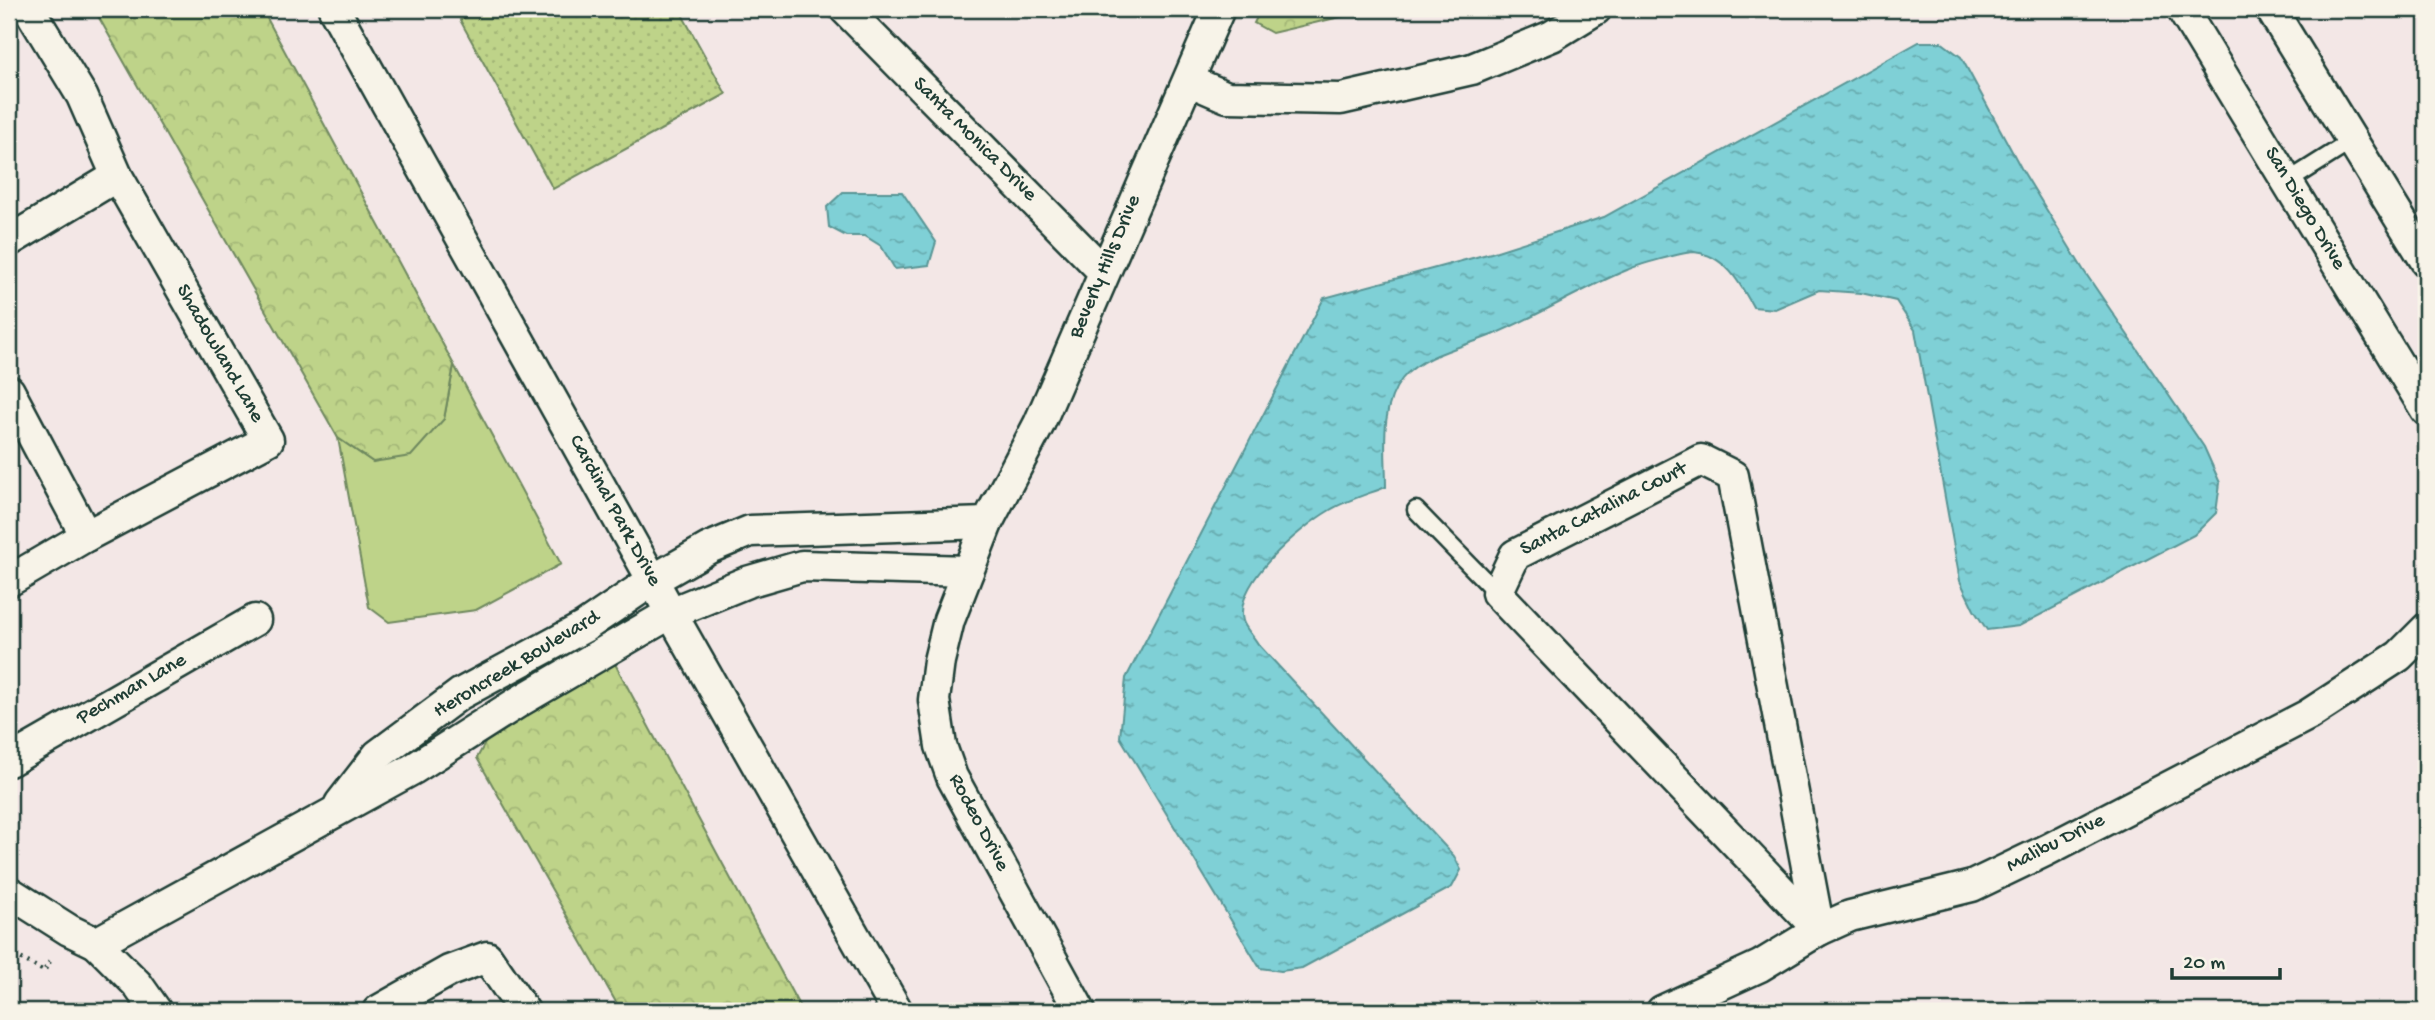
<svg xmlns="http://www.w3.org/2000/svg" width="2435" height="1020" viewBox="0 0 2435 1020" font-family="'Gochi Hand',sans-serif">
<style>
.green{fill:#bed389;stroke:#6e885e;stroke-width:2}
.forest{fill:url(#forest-crowns);stroke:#6e885e;stroke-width:2}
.park{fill:url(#park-dots);stroke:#6e885e;stroke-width:2}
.water{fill:url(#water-ripples);stroke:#599595;stroke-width:2}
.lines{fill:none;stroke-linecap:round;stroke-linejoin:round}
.lane-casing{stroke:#1f3d34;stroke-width:21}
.street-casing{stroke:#1f3d34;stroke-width:35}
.path{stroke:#1f3d34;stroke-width:4.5;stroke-dasharray:2 5;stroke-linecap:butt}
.lane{stroke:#f7f3e8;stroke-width:16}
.street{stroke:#f7f3e8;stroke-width:30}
.labels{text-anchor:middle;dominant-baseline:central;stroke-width:5;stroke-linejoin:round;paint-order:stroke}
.street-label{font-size:21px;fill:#1f3d34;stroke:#f7f3e8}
</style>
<defs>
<pattern id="forest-crowns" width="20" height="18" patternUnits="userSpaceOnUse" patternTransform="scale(1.75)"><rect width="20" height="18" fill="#bed389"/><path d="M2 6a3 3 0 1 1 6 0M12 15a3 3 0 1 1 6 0" fill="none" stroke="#a3b677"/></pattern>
<pattern id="park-dots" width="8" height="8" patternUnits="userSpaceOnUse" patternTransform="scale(1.75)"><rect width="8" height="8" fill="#bed389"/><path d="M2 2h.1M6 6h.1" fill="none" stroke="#a3b677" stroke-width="1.8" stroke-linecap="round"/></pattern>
<pattern id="water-ripples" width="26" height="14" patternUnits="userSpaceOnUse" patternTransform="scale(1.75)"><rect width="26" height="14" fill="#7fd0d6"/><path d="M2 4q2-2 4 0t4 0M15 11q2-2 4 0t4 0" fill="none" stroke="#67aaae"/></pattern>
</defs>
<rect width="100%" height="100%" fill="#f3e7e6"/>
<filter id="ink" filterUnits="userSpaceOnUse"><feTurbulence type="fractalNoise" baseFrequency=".0143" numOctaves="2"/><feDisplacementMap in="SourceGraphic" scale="14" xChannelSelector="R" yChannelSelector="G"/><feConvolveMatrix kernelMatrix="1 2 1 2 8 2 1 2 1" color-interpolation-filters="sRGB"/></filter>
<g filter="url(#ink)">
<polygon class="green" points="454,365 561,564 476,610 389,622 369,607 338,438 373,462 444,419"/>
<g class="forest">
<polygon points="94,9 262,9 454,365 444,419 411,456 373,462 338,438"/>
<polygon points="1261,9 1374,9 1272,33 1254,23"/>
<polygon points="614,662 802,1011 621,1011 477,758 490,734"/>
</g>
<polygon class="park" points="480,9 679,9 726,94 553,189 460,20"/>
<g class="water">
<path d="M1919,42H1941L1961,57L2021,168L2084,271L2204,447L2220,483L2216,513L2194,535L2019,626L1987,630L1974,610L1960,581L1915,330L1896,301L1861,293L1819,290L1775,309L1753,307C1740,283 1725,255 1694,252C1684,252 1637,265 1627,270C1581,289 1538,316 1492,335C1466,346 1421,355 1402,379C1379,408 1386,451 1386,487C1368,494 1347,500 1330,510C1301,527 1233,583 1243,621C1245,628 1254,637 1258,644L1454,856L1461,870L1452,887L1302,968L1281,971L1260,968L1120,737L1126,678L1324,298L1491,253L1604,217Z"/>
<polygon points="843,192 902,192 936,242 929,265 895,269 881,246 865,236 846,236 829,227 827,207"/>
</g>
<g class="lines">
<g class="lane-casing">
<g id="lane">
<polyline points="2287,182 2352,141"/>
<polyline points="1416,510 1497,593"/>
</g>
</g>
<g class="street-casing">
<g id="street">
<polyline points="334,9 671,613 897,1011"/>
<polyline points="845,9 1104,272"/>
<polyline points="2182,9 2426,410"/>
<polyline points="2271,9 2426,261"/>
<polyline points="1190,81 1227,97 1341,99 1472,69 1552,36 1596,9"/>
<polyline points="9,241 117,176"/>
<polyline points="9,391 86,536"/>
<polygon points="1701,460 1733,476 1819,930 1497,593 1515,555"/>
<polyline points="9,581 86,536 268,440 117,176 82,96 29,9"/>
<polyline points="9,761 255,620"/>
<polyline points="340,804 378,755 460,694 584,627 653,580 709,548 750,531 987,523"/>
<polyline points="9,892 69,930 96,943 137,984 156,1011"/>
<polyline points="96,943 413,769 520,701 671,613 747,582 802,566 968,571"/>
<polyline points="378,1011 449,971 487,957 524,1011"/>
<polyline points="1080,1011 952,777 941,746 934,700 939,661 949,620 987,523 1039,424 1219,9"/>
<polyline points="1662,1011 1760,966 1819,930 1850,916 1972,886 2047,850 2308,715 2399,656 2426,629"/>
</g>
</g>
<polyline class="path" points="9,952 44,971 52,958"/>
<use href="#lane" class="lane"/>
<use href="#street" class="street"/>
</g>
</g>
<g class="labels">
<g class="street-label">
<text transform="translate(974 140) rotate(45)">Santa Monica Drive</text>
<text transform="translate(2304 209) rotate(59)">San Diego Drive</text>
<text transform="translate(1106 267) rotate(-67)">Beverly Hills Drive</text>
<text transform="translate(219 354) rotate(60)">Shadowland Lane</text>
<text transform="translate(1604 510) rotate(-27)">Santa Catalina Court</text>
<text transform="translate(614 511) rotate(61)">Cardinal Park Drive</text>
<text transform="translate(517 665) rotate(-31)">Heroncreek Boulevard</text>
<text transform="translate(132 690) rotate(-30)">Pechman Lane</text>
<text transform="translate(978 823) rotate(62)">Rodeo Drive</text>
<text transform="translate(2056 844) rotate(-27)">Malibu Drive</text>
</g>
</g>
<rect width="2435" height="1020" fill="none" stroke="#f7f3e8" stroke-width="35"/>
<rect x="18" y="18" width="2400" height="985" fill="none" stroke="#1f3d34" stroke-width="2.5" filter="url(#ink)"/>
<path d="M2172 968v10h108v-10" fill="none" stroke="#1f3d34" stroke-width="3.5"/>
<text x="2183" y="968" font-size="21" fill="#1f3d34" stroke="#f7f3e8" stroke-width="5" paint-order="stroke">20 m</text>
</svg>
